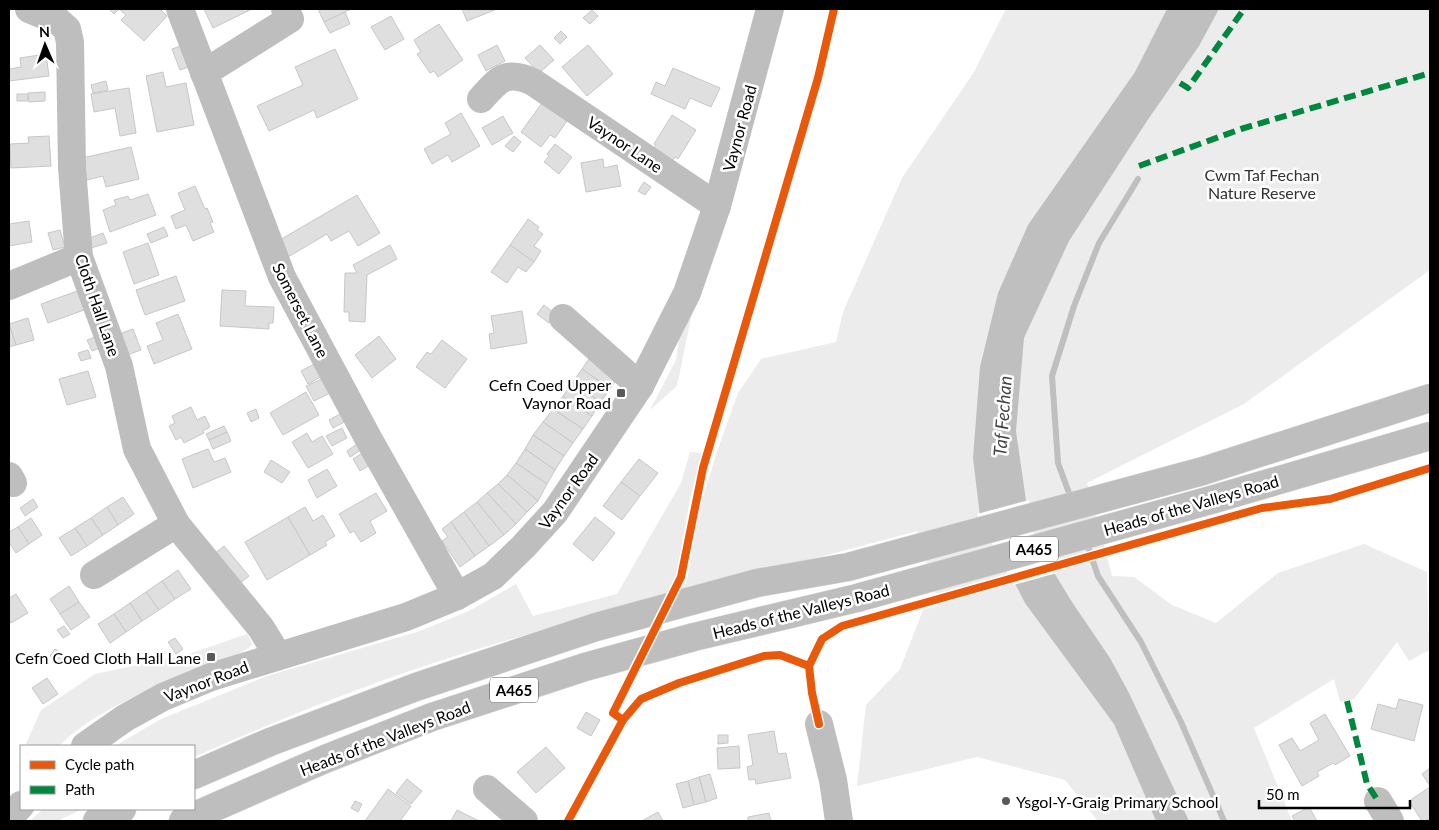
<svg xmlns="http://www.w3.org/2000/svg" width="1439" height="830" viewBox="0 0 1439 830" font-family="Lato,sans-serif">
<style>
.green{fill:#ececec}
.water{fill:#bfbfbf}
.pier{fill:#fff}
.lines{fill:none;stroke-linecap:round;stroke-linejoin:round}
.stream{stroke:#bfbfbf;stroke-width:6}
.building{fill:#dfdfdf;stroke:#c7c7c7}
.highway-casing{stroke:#dbdbdb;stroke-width:29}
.minor{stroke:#bebebe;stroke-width:28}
.highway{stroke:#bebebe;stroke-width:28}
.quiet{stroke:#00873e;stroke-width:6;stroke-dasharray:12 6;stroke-linecap:butt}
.cycleway-casing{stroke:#fff;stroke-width:11}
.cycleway{stroke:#e8590c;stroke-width:8}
.poi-dot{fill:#595959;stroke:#fff;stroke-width:2}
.labels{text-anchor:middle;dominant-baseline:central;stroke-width:5;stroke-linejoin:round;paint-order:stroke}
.shield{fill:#fff;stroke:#4c4c4c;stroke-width:1}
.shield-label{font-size:15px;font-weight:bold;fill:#000}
.street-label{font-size:16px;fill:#000;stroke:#fff}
.park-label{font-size:16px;fill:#333;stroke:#fff}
.poi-label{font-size:16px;fill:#000;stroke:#fff;text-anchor:end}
.water-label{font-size:18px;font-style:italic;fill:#444;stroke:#fff}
</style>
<rect width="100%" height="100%" fill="#fff"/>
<g class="green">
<path d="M1006,9H1430V270L1244,404L1087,483L1112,576L1134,577L1172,605L1216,623L1278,573L1364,544L1427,572L1429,650L1409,661L1397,642L1354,699L1340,702L1334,679L1254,728L1292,821H1098L1065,780L977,757L857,786L866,705L900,669L923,610L939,605L917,531C769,572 619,606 471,651C377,680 284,717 194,757V746H115L161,719L267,676L420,631L469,611L516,584L533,616L617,594L681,483L690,452L702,453L690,499L677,574L670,588L685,584L687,580L701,503L718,449L738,393L761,359L836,342L843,312L902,178L974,72Z"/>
<polygon points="693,308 677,386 650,410 676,360 680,332"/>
<path d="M247,634L250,639L252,645C239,657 219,661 203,668C155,688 97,708 59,746H25L41,710L95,674L189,654Z"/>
<polygon points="43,809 83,809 57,821 30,821"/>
</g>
<polygon class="water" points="1167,9 1219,9 1199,46 1147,121 1069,241 1024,338 1016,431 1031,535 1072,602 1110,658 1129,693 1189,821 1156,821 1114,724 1025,603 980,516 973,458 980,367 998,293 1028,225 1135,72"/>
<polygon class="pier" points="1029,500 1034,535 1057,573 1013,585 977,514"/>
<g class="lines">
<g class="stream">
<polyline points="1072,501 1058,463 1052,376 1074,306 1099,243 1138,179"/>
<polyline points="1086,541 1098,576 1141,642 1181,722 1224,821"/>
</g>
</g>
<g class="building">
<polygon points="109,9 160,9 167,16 144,41 121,20 126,15 119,9 114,14"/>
<polygon points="204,9 252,9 213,28"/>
<polygon points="318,9 351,9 324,22"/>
<polygon points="462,9 497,9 467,21"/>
<polygon points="592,10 598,16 590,24 583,18"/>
<polygon points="345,12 350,24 330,33 324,22"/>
<polygon points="391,16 404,39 385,50 371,27"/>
<polygon points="439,24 463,60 438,77 434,71 430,73 417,54 421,52 414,40"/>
<polygon points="561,31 567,37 560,44 554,38"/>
<polygon points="186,44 194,65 180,70 172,49"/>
<polygon points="497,45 505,61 486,71 478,55"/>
<polygon points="540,45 554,60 539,73 525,58"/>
<polygon points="588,45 613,74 587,96 562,67"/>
<polygon points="335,49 358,99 317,118 314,110 269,131 257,106 303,85 295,67"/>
<polygon points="46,54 49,76 9,81 9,69 21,67 20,58"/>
<polygon points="673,68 720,88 711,107 690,98 685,109 651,94 656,82 665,86"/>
<polygon points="163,72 166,87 186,83 194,125 157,132 146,76"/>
<polygon points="106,81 108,90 93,93 91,85"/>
<polygon points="129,88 136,133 120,136 115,108 94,112 91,94"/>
<polygon points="45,92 45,101 29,102 28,93"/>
<rect x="17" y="94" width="11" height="7"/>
<polygon points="542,103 567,121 555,138 550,135 541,147 521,132"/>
<polygon points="461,113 480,146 452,162 448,155 432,164 424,149 451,134 445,123"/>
<polygon points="672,115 696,130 678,159 675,157 671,163 652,151 656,145 654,144"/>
<polygon points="503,116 513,133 492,145 482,128"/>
<polygon points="49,136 51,166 11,168 10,144 29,143 28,137"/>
<polygon points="514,136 521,142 513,152 505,146"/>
<polygon points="555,144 572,157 559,174 544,162 549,156 547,154"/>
<polygon points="131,147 139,179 106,187 103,176 87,180 82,158"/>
<polygon points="603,159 604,168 617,165 621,186 586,192 581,163"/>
<polygon points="644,182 651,187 645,195 638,191"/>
<polygon points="195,186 205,209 207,208 213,222 210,223 214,232 193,241 186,225 176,229 171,216 185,210 178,193"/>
<polygon points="148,194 156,215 110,232 103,210 116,205 114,200 128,196 130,200"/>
<polygon points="357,195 380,233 358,246 349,231 331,241 327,234 288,257 278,241"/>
<polygon points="528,219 539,227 537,230 543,234 534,246 541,251 534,262 510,245"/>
<polygon points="29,221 32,242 9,246 9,224"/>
<polygon points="164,227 168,236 151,243 147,234"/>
<polygon points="60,230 65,247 53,250 48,233"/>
<polygon points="103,233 107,243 91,248 87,239"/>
<polygon points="148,243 159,275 134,284 123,252"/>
<polygon points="390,245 397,259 367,275 365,322 349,321 349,312 344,312 345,273 357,273 353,265"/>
<polygon points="510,245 534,262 526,272 518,267 507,283 491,272"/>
<polygon points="176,276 185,301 145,315 136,290"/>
<polygon points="80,290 87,309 48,323 41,304"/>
<polygon points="222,290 246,291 245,306 274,307 273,323 269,323 269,329 220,326"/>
<polygon points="544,305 555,314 549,323 537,314"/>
<polygon points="522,311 527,343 491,349 489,334 494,333 491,316"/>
<polygon points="178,314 192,349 154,364 147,346 163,340 156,323"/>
<polygon points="28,318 34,340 16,345 9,324"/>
<polygon points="9,324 16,345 9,347"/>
<polygon points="133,329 141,350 127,355 119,334"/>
<polygon points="379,336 396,359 372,378 355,355"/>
<polygon points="95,337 100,348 92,351 87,340"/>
<polygon points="442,340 467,359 445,388 416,367 427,352 431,354"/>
<polygon points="88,350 91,358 81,361 78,353"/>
<polygon points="591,356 619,376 610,389 582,369"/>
<polygon points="320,361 326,374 308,384 301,371"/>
<polygon points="582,369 610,389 601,402 572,383"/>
<polygon points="88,371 96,397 67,405 59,379"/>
<polygon points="322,379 330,393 314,401 306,386"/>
<polygon points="572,383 601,402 592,416 563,396"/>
<polygon points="306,392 319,415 283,435 270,413"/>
<polygon points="563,396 592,416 583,429 553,409"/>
<polygon points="191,407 197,420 205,416 210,427 203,431 204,433 184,443 181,437 176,440 169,426 175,423 172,416"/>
<polygon points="256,409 259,418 251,422 247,413"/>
<polygon points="553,409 583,429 573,443 543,422"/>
<polygon points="344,412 348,420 333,428 329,420"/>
<polygon points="543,422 573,443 564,456 533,435"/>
<polygon points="224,426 227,432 209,440 206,434"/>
<polygon points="342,428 347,438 332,446 326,436"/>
<polygon points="227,432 231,441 213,449 209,440"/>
<polygon points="307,433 312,442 322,436 333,454 308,468 292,442"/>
<polygon points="533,435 564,456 555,470 525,449"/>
<polygon points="357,444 361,450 350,457 347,451"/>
<polygon points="208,449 214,462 225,458 231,472 193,488 182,459"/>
<polygon points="525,449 555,470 547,484 516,463"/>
<polygon points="366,451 373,463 360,471 353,459"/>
<polygon points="639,459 658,473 640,496 621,482"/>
<polygon points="271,460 290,472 282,483 264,472"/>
<polygon points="516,463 547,484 538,501 507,475"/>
<polygon points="327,469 337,486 317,498 308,480"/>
<polygon points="507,475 538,501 527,512 498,484"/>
<polygon points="621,482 640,496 622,520 603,506"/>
<polygon points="498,484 527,512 516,524 487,493"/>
<polygon points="376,493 387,511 370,521 376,533 361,542 354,531 350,533 339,514"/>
<polygon points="487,493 516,524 504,535 477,502"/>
<polygon points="123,497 134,514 118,525 107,507"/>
<polygon points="33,499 38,507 25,516 20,508"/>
<polygon points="477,502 504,535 489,546 464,512"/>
<polygon points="107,507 118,525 103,535 91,518"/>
<polygon points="305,507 313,521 323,515 335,536 325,542 327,545 310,555 288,517"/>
<polygon points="464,512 489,546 475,556 451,522"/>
<polygon points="288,517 310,555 267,580 245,542"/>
<polygon points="595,517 615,533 593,561 573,544"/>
<polygon points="31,518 42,535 29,544 18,527"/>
<polygon points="91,518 103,535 87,546 75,528"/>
<polygon points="451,522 475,556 460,567 442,541 448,537 442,529"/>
<polygon points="18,527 29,544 16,553 9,542 9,532"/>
<polygon points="75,528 87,546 71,556 59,538"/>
<polygon points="224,546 249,576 239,584 214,554"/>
<polygon points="178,570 191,589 175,599 162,581"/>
<polygon points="162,581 175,599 159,610 146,592"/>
<polygon points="69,586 79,602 60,614 50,599"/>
<polygon points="146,592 159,610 142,621 130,603"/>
<polygon points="16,594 28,613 11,623 9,619 9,598"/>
<polygon points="79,602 90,617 71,630 60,614"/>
<polygon points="130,603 142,621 126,632 114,614"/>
<polygon points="114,614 126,632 110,643 98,624"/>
<polygon points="64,626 70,634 63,638 57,630"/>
<polygon points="175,638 183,649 176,654 168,642"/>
<polygon points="55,649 65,655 60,662 50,656"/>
<polygon points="47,678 58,694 43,704 32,688"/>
<polygon points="1399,699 1423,705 1414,741 1371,729 1378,704 1396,709"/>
<polygon points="586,712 600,720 591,736 577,728"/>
<polygon points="1325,714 1350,756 1335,765 1333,763 1317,772 1319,776 1302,786 1279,745 1292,738 1300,751 1319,740 1310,723"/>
<polygon points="774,731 778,754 786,753 791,778 756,784 755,779 749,780 747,767 753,765 748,735"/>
<polygon points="718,735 728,735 728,743 718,744"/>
<polygon points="739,746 740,768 718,769 717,748"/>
<polygon points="546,747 565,768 536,793 517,772"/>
<polygon points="1430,768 1430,786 1422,774"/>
<polygon points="710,774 717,798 706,802 699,777"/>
<polygon points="699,777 706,802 694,805 688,781"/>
<polygon points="407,779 422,791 411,804 396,793"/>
<polygon points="688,781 694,805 683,808 676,784"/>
<polygon points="1430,787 1430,819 1426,821 1422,821 1409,801"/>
<polygon points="388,789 411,806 400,821 365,821"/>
<polygon points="355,801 362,804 358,812 351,808"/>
<polygon points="1309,807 1317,821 1295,821 1292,816"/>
<polygon points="457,810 479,821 451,821"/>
<polygon points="658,812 663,821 642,821"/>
<polygon points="769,813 771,821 748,821 748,817"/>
</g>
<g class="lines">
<g class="highway-casing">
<g id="highway">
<polyline points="194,775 270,742 416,687 596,627 757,583 848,567 1203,471 1430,398"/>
<polyline points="97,821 122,809"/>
<polyline points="183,821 325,759 432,717 585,667 694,637 857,598 1211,500 1430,436"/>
</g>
</g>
<g class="minor">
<polyline points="29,9 58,21 67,29 70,42 72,168 79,257 119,366 137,449 176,524 261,628 272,646 275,656"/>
<polyline points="180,9 282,277 368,438 457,596"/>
<polyline points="204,73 290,19 285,9"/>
<path d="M481,99C498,80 506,69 533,82L717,206"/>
<polyline points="9,286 79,257"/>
<polyline points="563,318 640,386"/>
<polyline points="9,476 13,483"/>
<polyline points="94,575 176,524"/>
<polyline points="819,724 833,780 839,821"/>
<polyline points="85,746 125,718 163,697 211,677 406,617 457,596 493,576 523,547 555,512 640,386 687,293 717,206 770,9"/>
<polyline points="487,789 524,821"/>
<polyline points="1378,801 1390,821"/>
<polyline points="9,818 21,805"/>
</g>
<use href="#highway" class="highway"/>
<g class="quiet">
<polyline points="1180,83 1188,88 1244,9"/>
<polyline points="1139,166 1241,129 1430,73"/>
<polyline points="1347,701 1367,784 1378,801"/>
</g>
<g class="cycleway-casing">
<g id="cycleway">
<polyline points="623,720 613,713 681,577 703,468 818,78 834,9"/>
<polyline points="819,724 812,693 809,666 822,639 842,626 1262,508 1330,499 1430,468"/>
<polyline points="568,821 623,720 641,699 679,683 764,656 780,655 809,666"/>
</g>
</g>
<use href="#cycleway" class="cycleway"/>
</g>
<g class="poi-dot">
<rect x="616" y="388" width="10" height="10" rx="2.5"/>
<rect x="206" y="652" width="10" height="10" rx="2.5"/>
<circle cx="1006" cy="801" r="5"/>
</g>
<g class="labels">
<g class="shield">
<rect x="1010" y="536.5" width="48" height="25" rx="4"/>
<rect x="490" y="677.5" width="48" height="25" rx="4"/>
</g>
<g class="shield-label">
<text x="1034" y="549">A465</text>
<text x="514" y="690">A465</text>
</g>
<g class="street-label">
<text transform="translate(739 128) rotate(-75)">Vaynor Road</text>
<text transform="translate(625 144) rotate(34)">Vaynor Lane</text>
<text transform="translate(98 305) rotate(71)">Cloth Hall Lane</text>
<text transform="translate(301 310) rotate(63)">Somerset Lane</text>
<text transform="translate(568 491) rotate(-54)">Vaynor Road</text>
<text transform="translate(1191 505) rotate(-16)">Heads of the Valleys Road</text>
<text transform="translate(801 611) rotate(-14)">Heads of the Valleys Road</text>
<text transform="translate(206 681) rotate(-21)">Vaynor Road</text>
<text transform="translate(385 738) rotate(-21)">Heads of the Valleys Road</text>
</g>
<g class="park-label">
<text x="1262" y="174">Cwm Taf Fechan<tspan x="1262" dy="18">Nature Reserve</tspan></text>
</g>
<g class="poi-label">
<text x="611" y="384">Cefn Coed Upper<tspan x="611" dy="18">Vaynor Road</tspan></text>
<text x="201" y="657">Cefn Coed Cloth Hall Lane</text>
<text x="1016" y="801" text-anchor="start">Ysgol-Y-Graig Primary School</text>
</g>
<g class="water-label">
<text transform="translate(1002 416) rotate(-86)">Taf Fechan</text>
</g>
</g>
<rect width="1439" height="830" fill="none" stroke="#000000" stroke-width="20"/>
<rect x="20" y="745" width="175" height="65" fill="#ffffff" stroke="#999999"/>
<rect x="30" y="761" width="25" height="8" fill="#e8590c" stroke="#999999"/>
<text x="65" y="770" font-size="15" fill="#000000">Cycle path</text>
<rect x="30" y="786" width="25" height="8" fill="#00873e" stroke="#999999"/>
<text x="65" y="795" font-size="15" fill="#000000">Path</text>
<g transform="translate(45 45) rotate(358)" stroke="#ffffff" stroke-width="4" paint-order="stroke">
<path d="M0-4L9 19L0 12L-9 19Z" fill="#000000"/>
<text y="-8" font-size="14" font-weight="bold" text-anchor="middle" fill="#000000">N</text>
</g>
<path d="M1259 800v8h151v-8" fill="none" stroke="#000000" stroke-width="2.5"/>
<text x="1266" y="800" font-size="15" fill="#000000" stroke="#ffffff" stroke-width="4" paint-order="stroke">50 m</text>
</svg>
